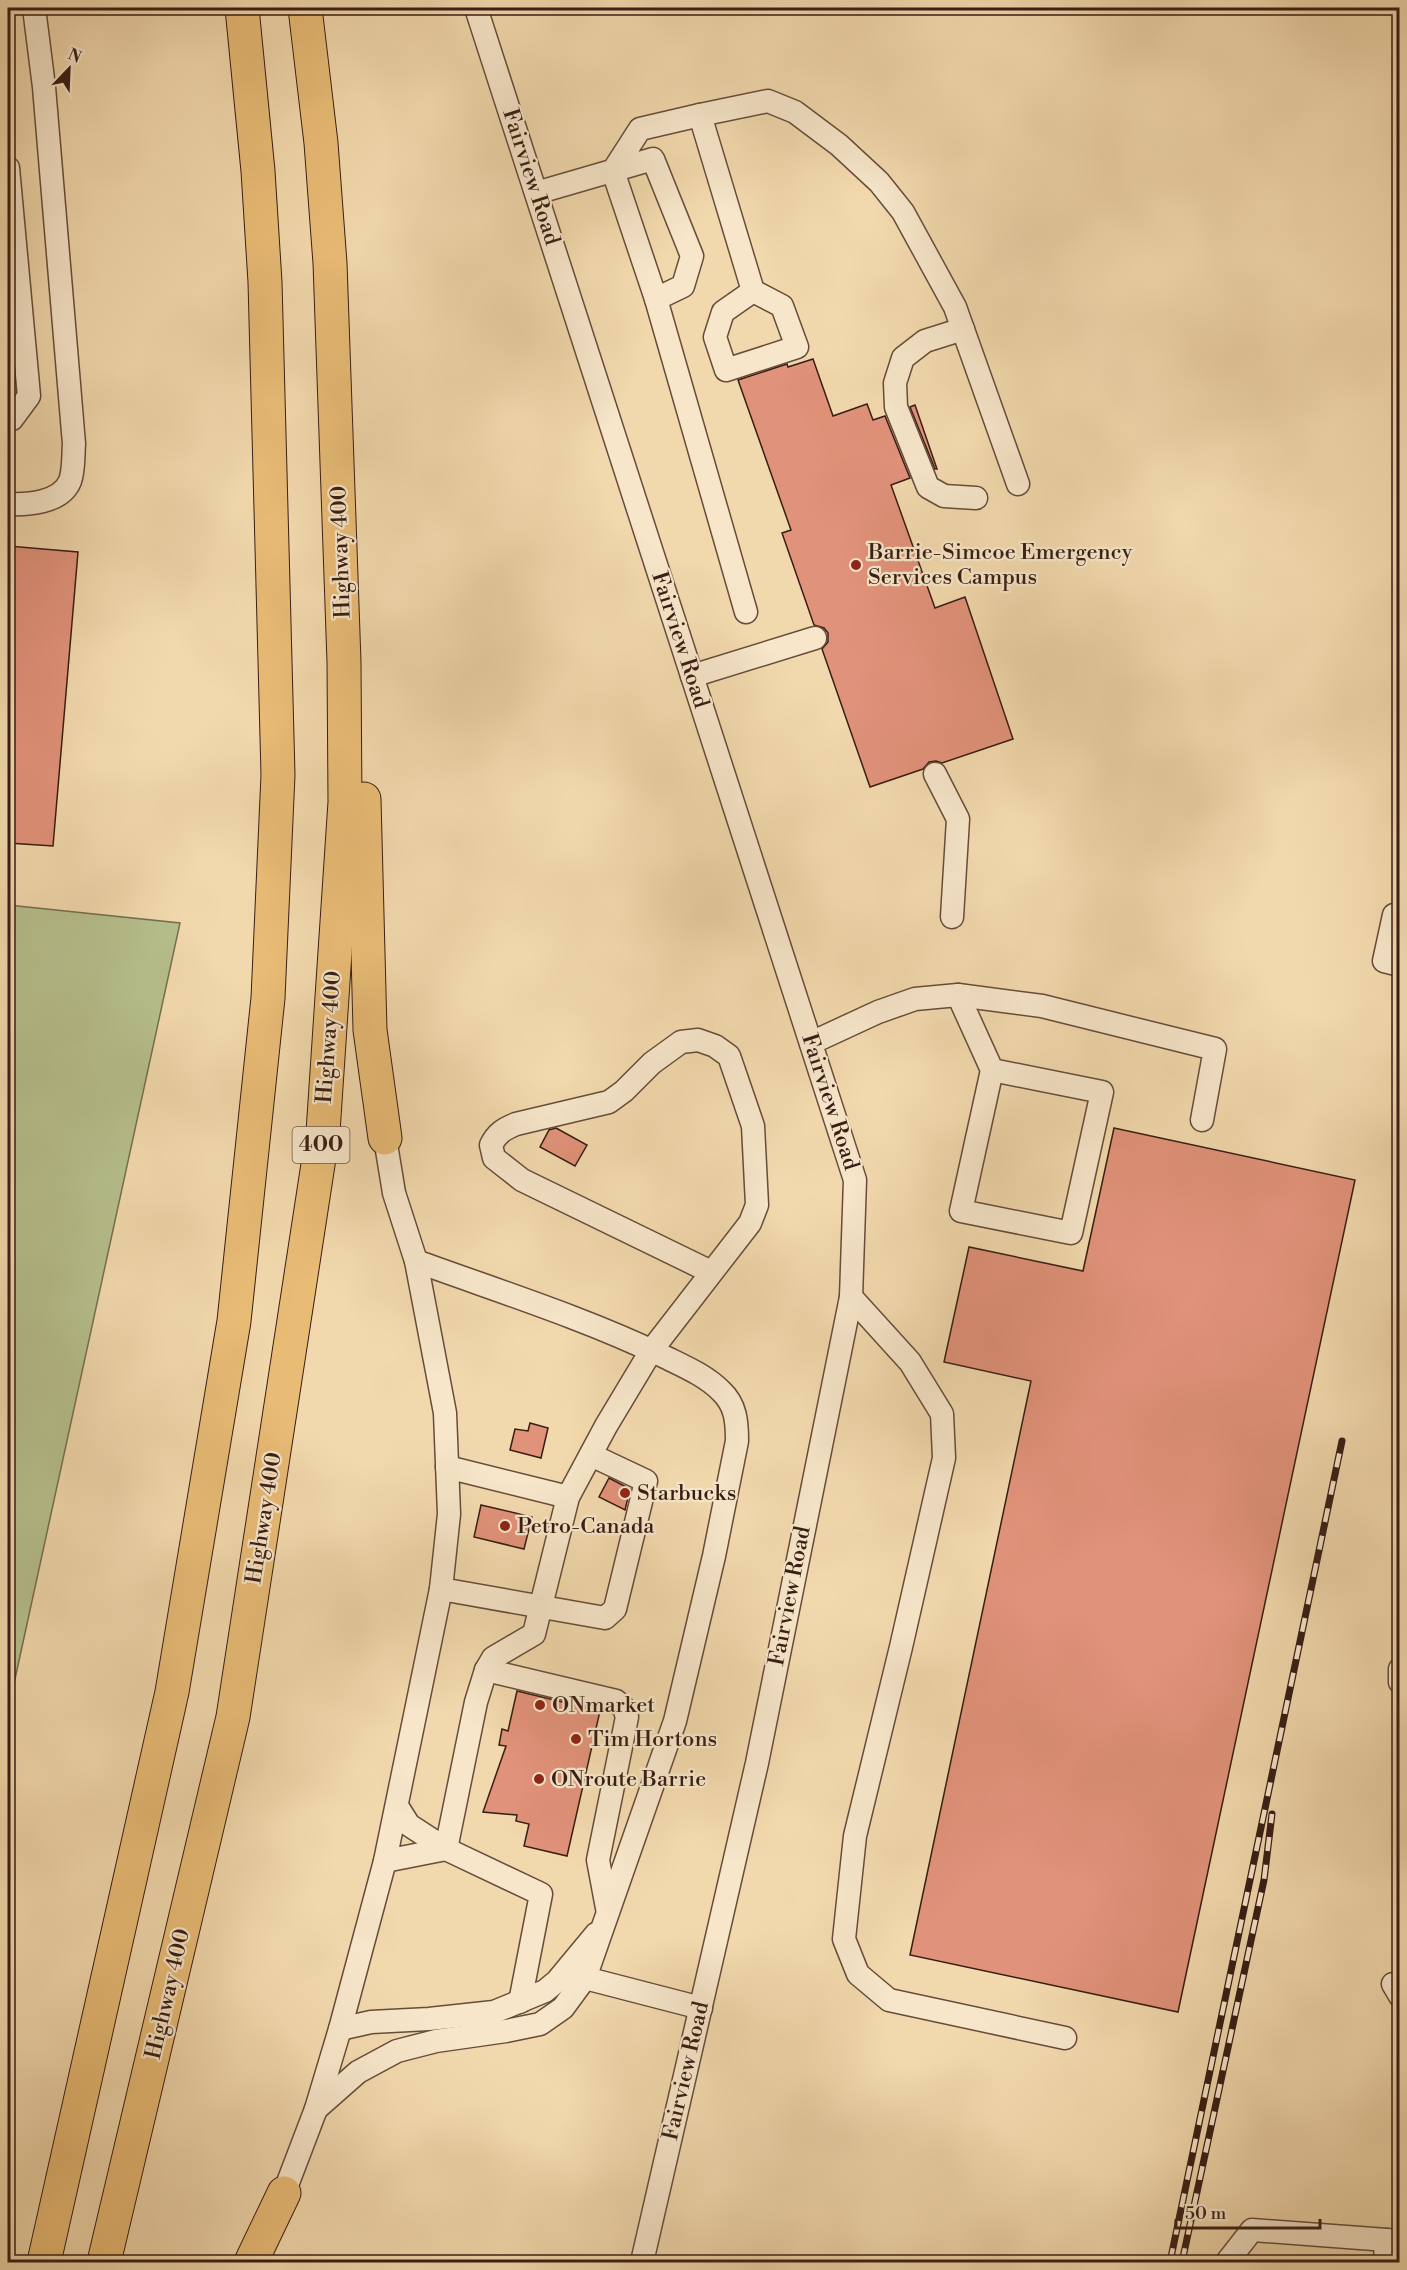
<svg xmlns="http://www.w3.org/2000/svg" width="1407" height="2270" viewBox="0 0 1407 2270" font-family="'Libre Bodoni',serif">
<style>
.green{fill:#b6c08d;stroke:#766e50;stroke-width:1.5}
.building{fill:#e1927a;stroke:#371d14;stroke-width:1.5}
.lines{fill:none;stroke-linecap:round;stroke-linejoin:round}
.minor-casing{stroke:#664c3a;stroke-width:25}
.highway-casing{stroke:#371d14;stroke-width:35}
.minor{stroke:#f7e6ca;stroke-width:22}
.highway{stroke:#e9bc76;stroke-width:33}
.rail-casing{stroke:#371d14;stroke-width:7}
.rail{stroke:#f7e6ca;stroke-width:4.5;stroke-dasharray:14;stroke-linecap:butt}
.poi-dot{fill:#8f2418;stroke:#f7e6ca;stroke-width:2}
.labels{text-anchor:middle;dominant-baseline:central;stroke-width:4.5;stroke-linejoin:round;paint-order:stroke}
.shield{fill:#f7e6ca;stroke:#71594b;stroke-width:1.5}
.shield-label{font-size:21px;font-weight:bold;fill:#371d14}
.street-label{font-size:22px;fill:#371d14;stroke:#f7e6ca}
.poi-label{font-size:22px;fill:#371d14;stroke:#f7e6ca;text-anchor:start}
</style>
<rect width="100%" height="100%" fill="#f2d9ad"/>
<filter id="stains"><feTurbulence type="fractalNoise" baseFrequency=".00333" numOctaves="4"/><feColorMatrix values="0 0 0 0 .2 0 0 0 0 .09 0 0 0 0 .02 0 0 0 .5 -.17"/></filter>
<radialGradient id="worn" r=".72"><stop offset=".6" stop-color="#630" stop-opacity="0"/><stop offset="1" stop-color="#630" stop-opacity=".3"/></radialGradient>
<polygon class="green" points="8,905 180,923 8,1711"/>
<g class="building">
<polygon points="813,359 833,416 867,404 873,420 885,416 910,478 891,485 935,608 965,597 1013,739 942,763 936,761 929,762 923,769 870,787 822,649 828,642 828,633 824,628 814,625 782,533 791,530 738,380 787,364 788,367"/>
<polygon points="915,405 937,469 935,469 910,407"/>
<polygon points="8,546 78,552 53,846 8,843"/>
<polygon points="556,1128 587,1145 575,1166 540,1147 549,1130"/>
<polygon points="1114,1128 1355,1180 1178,2012 910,1955 1031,1381 944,1362 969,1247 1083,1271"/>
<polygon points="530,1423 548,1428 541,1458 510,1450 515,1429 528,1431"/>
<polygon points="609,1478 630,1489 625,1510 599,1497"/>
<polygon points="481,1505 532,1517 524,1549 474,1537"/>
<polygon points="517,1691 600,1711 567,1856 524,1846 529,1824 516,1821 517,1815 483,1812 506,1746 499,1745 502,1729 508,1731"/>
</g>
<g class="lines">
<g class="minor-casing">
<g id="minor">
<polyline points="476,8 855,1180 851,1297 757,1763 642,2262"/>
<polyline points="700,115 768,101 795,112 839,145 879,182 903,212 955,307 1018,484"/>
<polyline points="8,168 29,396 12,419 8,419"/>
<polyline points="536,193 653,159 692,256 683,286 656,299 613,171 640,129 700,115 753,291 782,306 797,347 726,370 715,337 723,312 753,291"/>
<polyline points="656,299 746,612"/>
<polyline points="963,329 925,341 903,358 895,383 896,407 928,487 944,496 976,498"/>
<path d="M8,504C27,505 61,503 70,481C74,470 73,456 74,444L44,87L34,8"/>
<polyline points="692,676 815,638"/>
<polyline points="935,774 958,819 952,917"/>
<polyline points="1400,917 1394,915 1384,961 1400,965"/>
<polyline points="958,995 992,1070 1102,1092 1071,1233 961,1211 992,1070"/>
<polyline points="811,1043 878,1012 915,999 958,995 1042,1006 1215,1049 1202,1120"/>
<polyline points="851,1297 910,1362 942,1414 944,1458 901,1647 855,1836 844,1939 858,1974 889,2000 1065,2038"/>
<polyline points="447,1467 568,1497"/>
<polyline points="441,1589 605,1618 615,1609 646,1481 591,1455"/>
<polyline points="1400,1669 1400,1682"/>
<polyline points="486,1670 616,1701 624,1708 627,1717 598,1860 607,1908"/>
<polyline points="397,1806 409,1825 446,1849"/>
<polyline points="385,1861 446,1849"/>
<polyline points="585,1978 701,2008"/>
<polyline points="1393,1984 1400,1996"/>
<path d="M520,2002L541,1894L446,1849L476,1702L486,1670L493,1658L534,1634L568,1497L606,1426L651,1351L750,1223L757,1205L753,1126L729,1056L715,1046L698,1040L681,1042L652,1063L624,1091L609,1102L516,1124C504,1129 497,1133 491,1145L494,1158L522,1180L711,1272"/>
<polyline points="340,2029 371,2022 429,2019 494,2012 545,1991 557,1981 596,1934"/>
<path d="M316,2109L358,2072L397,2051L436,2041L506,2031L540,2024L563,2008L585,1978L675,1721L714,1556L737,1441C737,1422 736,1405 721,1391C705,1375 683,1366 663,1356C584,1318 498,1291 416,1261"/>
<polyline points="284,2193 316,2109 340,2029 385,1861 441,1589 449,1514 445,1413 416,1261 394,1193 385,1138"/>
<polyline points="1227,2262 1252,2230 1400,2241"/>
<polyline points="1385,2262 1386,2240"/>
</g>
</g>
<g class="highway-casing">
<g id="highway">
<polyline points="364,799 370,1030 385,1138"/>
<polyline points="44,2262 172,1692 234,1321 268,998 278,775 265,282 258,171 242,8"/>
<polyline points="104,2262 233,1717 323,1132 345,802 344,662 330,263 321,143 305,8"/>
<polyline points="251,2262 284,2193"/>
</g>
</g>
<use href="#minor" class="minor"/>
<use href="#highway" class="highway"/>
<g class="rail-casing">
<g id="rail">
<polyline points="1170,2262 1342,1441"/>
<polyline points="1182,2262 1264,1880 1272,1814"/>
</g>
</g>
<use href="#rail" class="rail"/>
</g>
<g class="poi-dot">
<circle cx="856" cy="565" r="6"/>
<circle cx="625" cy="1493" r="6"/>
<circle cx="505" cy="1526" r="6"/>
<circle cx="540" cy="1705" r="6"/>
<circle cx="576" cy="1739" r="6"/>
<circle cx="539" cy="1779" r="6"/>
</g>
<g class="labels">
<rect class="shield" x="292.5" y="1127" width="57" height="36" rx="4.5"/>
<g class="shield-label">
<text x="321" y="1145">400</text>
</g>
<g class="street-label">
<text transform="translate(531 177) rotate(72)">Fairview Road</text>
<text transform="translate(341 552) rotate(-92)">Highway 400</text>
<text transform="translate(680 640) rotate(72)">Fairview Road</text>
<text transform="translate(329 1037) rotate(-86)">Highway 400</text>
<text transform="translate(830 1102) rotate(72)">Fairview Road</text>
<text transform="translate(264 1518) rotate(-81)">Highway 400</text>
<text transform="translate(790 1596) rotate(-79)">Fairview Road</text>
<text transform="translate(168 1994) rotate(-77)">Highway 400</text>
<text transform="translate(686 2071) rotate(-77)">Fairview Road</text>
</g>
<g class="poi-label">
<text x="868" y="552">Barrie-Simcoe Emergency<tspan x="868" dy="25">Services Campus</tspan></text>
<text x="637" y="1493">Starbucks</text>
<text x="517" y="1526">Petro-Canada</text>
<text x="552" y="1705">ONmarket</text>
<text x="588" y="1739">Tim Hortons</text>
<text x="551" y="1779">ONroute Barrie</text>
</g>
</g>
<rect width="1407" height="2270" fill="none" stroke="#f2d9ad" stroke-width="30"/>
<rect x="9" y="9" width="1389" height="2252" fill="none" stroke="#371d14" stroke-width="3"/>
<rect x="15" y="15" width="1377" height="2240" fill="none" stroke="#371d14" stroke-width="1.5"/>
<g transform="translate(69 69) rotate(23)" stroke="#f7e6ca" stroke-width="4.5" paint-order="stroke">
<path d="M0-4.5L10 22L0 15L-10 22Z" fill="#371d14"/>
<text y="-9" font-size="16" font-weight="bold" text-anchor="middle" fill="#371d14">N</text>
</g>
<path d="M1176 2219v9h144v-9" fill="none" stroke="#371d14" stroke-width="3"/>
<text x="1185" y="2219" font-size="18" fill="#371d14" stroke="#f7e6ca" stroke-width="4.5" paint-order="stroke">50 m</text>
<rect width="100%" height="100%" filter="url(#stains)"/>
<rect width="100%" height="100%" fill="url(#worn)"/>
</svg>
